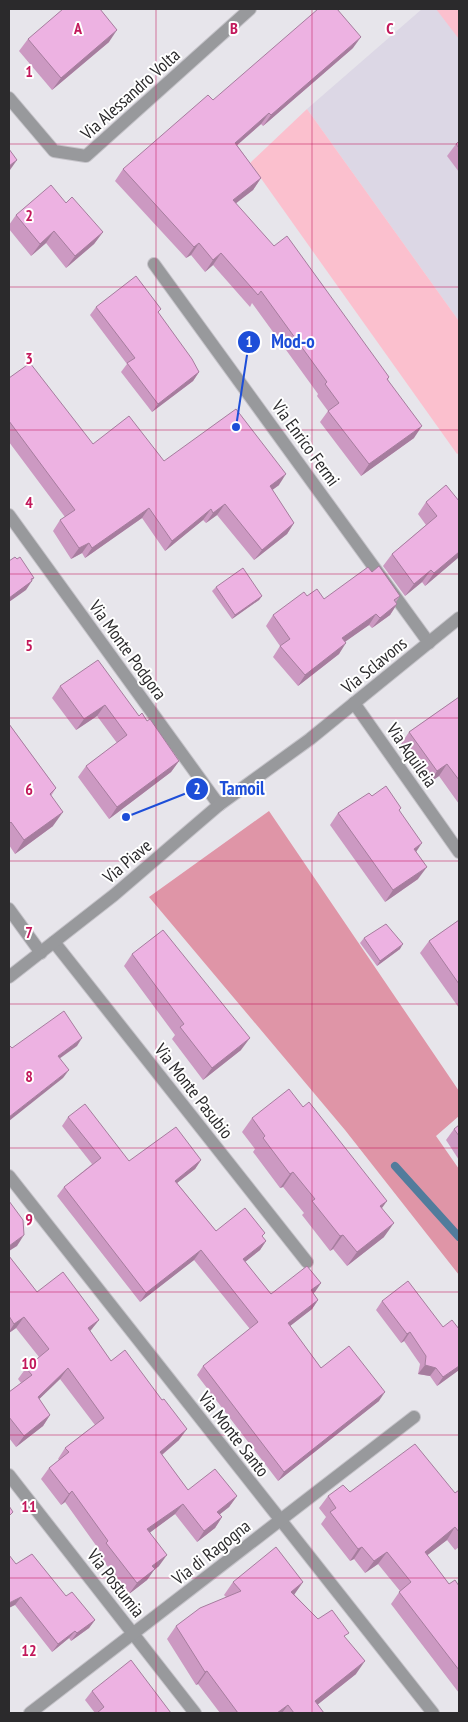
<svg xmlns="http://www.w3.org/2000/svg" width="468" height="1722" viewBox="0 0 468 1722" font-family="'PT Sans Narrow',sans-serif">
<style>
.built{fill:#dcd7e5}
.green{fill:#fbc0ce}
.forest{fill:#df95a7}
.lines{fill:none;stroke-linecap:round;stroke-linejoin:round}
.stream{stroke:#527c9c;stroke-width:8}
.minor-casing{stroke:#c5c3c9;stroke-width:14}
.minor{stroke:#98999c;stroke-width:12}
.wall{fill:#cc99c2}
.shaded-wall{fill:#a67d9e}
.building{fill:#edb2e2;stroke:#a67d9e}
.grid{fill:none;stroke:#c2185b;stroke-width:1;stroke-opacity:0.55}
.labels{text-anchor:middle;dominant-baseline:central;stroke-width:4;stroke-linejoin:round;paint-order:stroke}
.street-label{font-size:18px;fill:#2b2a2c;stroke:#fff}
.grid-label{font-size:16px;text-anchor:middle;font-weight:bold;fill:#c2185b;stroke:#fff;stroke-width:4;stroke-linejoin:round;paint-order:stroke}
.leader{fill:none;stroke:#1d4ed8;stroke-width:2}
.callout-dot{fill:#1d4ed8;stroke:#fff;stroke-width:2}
.mark-label{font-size:15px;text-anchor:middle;font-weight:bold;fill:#fff}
.callout-label{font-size:19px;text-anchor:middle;font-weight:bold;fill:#1d4ed8;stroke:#fff;stroke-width:4;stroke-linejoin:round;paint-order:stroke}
</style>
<rect width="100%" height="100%" fill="#e7e5eb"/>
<polygon class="built" points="422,9 459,9 459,321 307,109"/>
<g class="green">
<polygon points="436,9 459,9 459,39"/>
<polygon points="307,109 459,321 459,453 457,454 250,163"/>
</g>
<polygon class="forest" points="269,811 459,1091 459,1116 436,1136 459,1169 459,1275 345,1130 149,897"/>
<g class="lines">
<polyline class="stream" points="395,1166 459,1237"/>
<g class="minor-casing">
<g id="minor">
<polyline points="9,98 54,151 86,156 250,9"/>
<polyline points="154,264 429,643"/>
<polyline points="9,515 219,805"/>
<polyline points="354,703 459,852"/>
<polyline points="9,909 41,953"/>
<polyline points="54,942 307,1262"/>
<polyline points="9,977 114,895 219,805 310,739 459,618"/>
<polyline points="9,1176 433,1713"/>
<polyline points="9,1475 195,1713"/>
<polyline points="30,1713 414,1417"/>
</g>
</g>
<use href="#minor" class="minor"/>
</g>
<g class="wall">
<polygon points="28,39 109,42 52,90 19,51"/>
<polygon points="353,48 263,126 261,124 237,145 261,178 253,190 235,203 389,377 388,380 414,438 361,476 320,422 328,411 317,396 318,394 252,303 250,307 213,265 205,272 191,255 186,258 115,181 123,169 213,100"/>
<polygon points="459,141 459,172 447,156 456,144"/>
<polygon points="66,203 103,232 94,244 66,268 46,243 31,256 9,229 9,225 16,215"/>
<polygon points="96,307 158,313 199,372 193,381 152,412 121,372 127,364 90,315"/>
<polygon points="9,378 93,444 164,461 279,485 272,490 294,523 287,534 254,560 217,515 206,523 203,520 165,551 142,518 85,558 82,553 71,559 53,531 60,520 65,517 9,442"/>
<polygon points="459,501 459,557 425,586 422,582 405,596 383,566 392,554 426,525 418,514 426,502"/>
<polygon points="372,572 400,596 396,602 397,604 390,615 372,628 369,625 345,641 339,654 298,686 273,657 280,646 266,626 273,615 324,599"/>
<polygon points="216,587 262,596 259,600 232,619 212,591"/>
<polygon points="60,686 139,716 147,721 179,761 171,772 109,819 78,777 86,766 117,743 97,716 76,730 52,698"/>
<polygon points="459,697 459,804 439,776 429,783 401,744 409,732"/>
<polygon points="9,724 56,788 51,796 53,826 15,854 9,845"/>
<polygon points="372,796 399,811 416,852 418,879 385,902 330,825 338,813"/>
<polygon points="459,920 459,1008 420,953 429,941"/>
<polygon points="364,938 400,949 377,966 360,943"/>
<polygon points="132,954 241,1050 203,1080 172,1039 175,1035 124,966"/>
<polygon points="68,1117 129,1161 201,1160 195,1169 177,1183 216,1231 262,1237 266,1241 260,1250 245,1262 271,1294 321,1283 313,1293 318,1300 312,1309 290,1326 321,1368 379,1401 278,1481 197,1375 203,1366 250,1329 194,1260 140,1302 57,1196 64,1187 92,1164 62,1126"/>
<polygon points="252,1118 382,1208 384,1237 347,1266 333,1249 330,1251 302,1215 304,1213 283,1187 280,1188 253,1152 255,1149 242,1132"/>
<polygon points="459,1125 459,1160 446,1140 454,1129"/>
<polygon points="9,1256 37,1292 99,1320 90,1331 111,1361 179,1440 162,1455 188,1490 237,1496 229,1507 220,1514 222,1517 215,1528 197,1542 175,1514 150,1532 159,1566 154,1570 147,1580 129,1594 98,1554 100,1551 65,1502 61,1505 41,1479 49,1468 59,1460 58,1459 65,1448 95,1425 60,1379 39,1399 50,1415 43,1426 16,1447 9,1438 9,1392 21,1383 18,1379 26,1368 39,1357 16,1328 9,1333"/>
<polygon points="382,1301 459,1370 437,1386 430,1376 418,1374 420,1364 404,1341 401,1343 376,1310"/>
<polygon points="459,1490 459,1547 455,1550 447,1540 427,1555 449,1584 459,1586 459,1693 391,1604 400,1591 378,1564 365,1573 354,1559 350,1561 321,1524 326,1517 319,1508 328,1496 350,1492 455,1493"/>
<polygon points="16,1564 66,1596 95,1620 89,1628 71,1641 69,1638 52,1652 15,1605"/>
<polygon points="233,1582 303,1582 294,1594 318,1619 345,1638 356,1674 317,1705 324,1713 220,1713 198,1684 196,1685 167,1639 176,1626 226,1597 224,1595"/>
<polygon points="92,1691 171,1713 95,1713 85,1700"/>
</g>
<g class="shaded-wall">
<polygon points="117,30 109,42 52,90 61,78"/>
<polygon points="361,37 353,48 263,126 271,115"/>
<polygon points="269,113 261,124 227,154 235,143"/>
<polygon points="17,160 10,170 9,171 9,166"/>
<polygon points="261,178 253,190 225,212 233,200"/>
<polygon points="54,231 46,243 31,256 40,244"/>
<polygon points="103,232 94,244 66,268 75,256"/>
<polygon points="199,243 191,255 186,258 194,247"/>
<polygon points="221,253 213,265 205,272 213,260"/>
<polygon points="199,372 193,381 152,412 158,404"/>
<polygon points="422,426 414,438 361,476 369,464"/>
<polygon points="286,474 279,485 263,497 270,486"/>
<polygon points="225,504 217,515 206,523 213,513"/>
<polygon points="149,508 142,518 85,558 92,548"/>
<polygon points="211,509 203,520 165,551 172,541"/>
<polygon points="294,523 287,534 254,560 262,550"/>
<polygon points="89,543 82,553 71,559 79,548"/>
<polygon points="459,552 459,557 425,586 434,573"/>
<polygon points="431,570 422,582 405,596 414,584"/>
<polygon points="34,578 30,583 32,581 26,590 9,602 9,598"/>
<polygon points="262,596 259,600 232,619 235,615"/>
<polygon points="397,604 390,615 372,628 380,618"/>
<polygon points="376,614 369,625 335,649 342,638"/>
<polygon points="346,643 339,654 298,686 305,675"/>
<polygon points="105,705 97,716 76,730 84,719"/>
<polygon points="179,761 171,772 109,819 117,807"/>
<polygon points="447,764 439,776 429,783 437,771"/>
<polygon points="63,812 53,826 15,854 24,840"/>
<polygon points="422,843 414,855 414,849"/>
<polygon points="427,867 418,879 385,902 393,890"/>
<polygon points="403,944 400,949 377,966 380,961"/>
<polygon points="82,1038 77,1046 52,1064 58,1056"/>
<polygon points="250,1038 241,1050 203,1080 212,1068"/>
<polygon points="69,1070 63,1078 9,1121 9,1117"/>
<polygon points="201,1160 195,1169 168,1190 175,1181"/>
<polygon points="293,1172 283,1187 280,1188 290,1174"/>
<polygon points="387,1201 377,1215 380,1206"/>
<polygon points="394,1223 384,1237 347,1266 357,1252"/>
<polygon points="24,1235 17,1246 9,1251 9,1246"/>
<polygon points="343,1235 333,1249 330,1251 340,1236"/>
<polygon points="266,1241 260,1250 236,1269 243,1259"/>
<polygon points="201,1250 194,1260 140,1302 146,1293"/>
<polygon points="321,1283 315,1292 305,1300 311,1290"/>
<polygon points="318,1300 312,1309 281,1333 288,1323"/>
<polygon points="24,1317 16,1328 9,1333 9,1332 14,1324"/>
<polygon points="99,1320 91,1330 80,1339 88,1328"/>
<polygon points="410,1332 404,1341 401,1343 407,1334"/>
<polygon points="425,1365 436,1368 430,1376 418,1374"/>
<polygon points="459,1366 459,1370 437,1386 443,1377"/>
<polygon points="68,1368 60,1379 30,1408 38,1397"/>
<polygon points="385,1392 379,1401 278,1481 284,1472"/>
<polygon points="50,1415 43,1426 16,1447 24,1436"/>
<polygon points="187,1429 179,1440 152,1463 160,1452"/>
<polygon points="72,1491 65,1502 61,1505 69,1494"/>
<polygon points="237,1496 229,1507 210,1522 217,1512"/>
<polygon points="183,1504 175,1514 140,1540 147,1529"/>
<polygon points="222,1517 215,1528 197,1542 204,1531"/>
<polygon points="455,1527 447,1540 416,1564 425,1552"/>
<polygon points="362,1547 354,1559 350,1561 358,1549"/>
<polygon points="387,1552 378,1564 365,1573 374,1561"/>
<polygon points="167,1555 159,1566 154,1570 147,1580 129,1594 137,1583 152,1566"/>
<polygon points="303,1582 294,1595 291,1592"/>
<polygon points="21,1597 15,1605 9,1608 9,1603"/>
<polygon points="95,1620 89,1628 71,1641 77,1633"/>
<polygon points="75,1631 69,1638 52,1652 58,1644"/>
<polygon points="365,1661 356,1674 307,1713 315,1701"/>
<polygon points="207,1671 198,1684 196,1685 205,1672"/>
<polygon points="288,1705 282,1713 277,1713"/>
</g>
<g class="building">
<polygon points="63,9 100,9 117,30 61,78 28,39"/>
<polygon points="318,9 337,9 361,37 271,115 269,113 235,143 261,178 233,200 274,246 287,236 389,377 387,379 422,426 369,464 328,411 339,403 325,384 327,382 261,291 258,295 221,253 213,260 199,243 194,247 123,169 208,95 213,100"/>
<polygon points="459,141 459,148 456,144"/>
<polygon points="9,149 17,160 9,166"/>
<polygon points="51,185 66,203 72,197 103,232 75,256 54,231 40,244 16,215"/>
<polygon points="136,276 161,309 158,312 192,359 199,372 158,404 127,363 135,358 96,307"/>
<polygon points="30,363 93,444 129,416 164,461 236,409 286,474 270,486 294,523 262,550 225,504 213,513 211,509 172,541 149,508 92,548 89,543 79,548 60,520 75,510 9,421 9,378"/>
<polygon points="446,485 459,501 459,552 434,573 431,570 414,584 392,554 437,516 426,502"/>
<polygon points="15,557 17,559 20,557 34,578 31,579 32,581 9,598 9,561"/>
<polygon points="379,566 400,596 394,600 397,604 380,618 376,614 342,638 346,643 305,675 280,646 290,639 273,615 304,592 307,596 317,589 324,599 368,567 372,572"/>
<polygon points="243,568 262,596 235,615 216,587"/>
<polygon points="98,660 139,716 142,713 147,721 150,719 179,761 117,807 86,766 127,735 105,705 84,719 60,686"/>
<polygon points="459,697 459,780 447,764 437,771 409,732"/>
<polygon points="9,724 56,788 50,794 63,812 24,840 11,822 9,824"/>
<polygon points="386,786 401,808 399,810 422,843 414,849 427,867 393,890 338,813 369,793 372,796"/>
<polygon points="459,920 459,984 429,941"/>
<polygon points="386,924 403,944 380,961 364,938"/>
<polygon points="163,930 250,1038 212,1068 180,1027 184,1024 132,954"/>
<polygon points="64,1011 82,1038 58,1056 69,1070 9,1117 9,1045 12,1048"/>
<polygon points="289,1089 303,1107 309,1102 387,1201 380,1206 394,1223 357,1252 343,1235 340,1236 312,1201 315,1199 293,1172 290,1174 263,1138 265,1136 252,1118"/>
<polygon points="85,1104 129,1161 176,1127 201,1160 175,1181 216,1231 245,1208 265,1233 262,1236 266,1241 243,1259 271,1294 307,1266 321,1283 311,1290 318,1300 288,1323 321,1368 349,1346 385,1392 284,1472 203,1366 258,1322 201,1250 146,1293 64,1187 101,1158 68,1117"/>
<polygon points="459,1125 459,1136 454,1129"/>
<polygon points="9,1201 23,1220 24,1235 9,1246"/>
<polygon points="9,1256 37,1292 63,1272 99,1320 88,1328 111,1361 125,1350 162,1400 164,1399 187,1429 160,1452 188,1490 215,1469 237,1496 217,1512 222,1517 204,1531 183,1504 147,1529 167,1555 152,1566 155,1569 137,1583 106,1543 108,1541 72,1491 69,1494 49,1468 69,1452 65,1448 104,1418 68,1368 38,1397 50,1415 24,1436 9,1417 9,1392 32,1375 26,1368 49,1349 24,1317 14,1324 9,1316"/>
<polygon points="408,1281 443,1327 452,1320 459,1329 459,1366 443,1377 436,1368 425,1365 426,1356 410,1332 407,1334 382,1301"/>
<polygon points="415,1444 455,1493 459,1490 459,1532 455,1527 425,1552 449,1584 455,1580 459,1586 459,1670 399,1592 411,1582 387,1552 374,1561 362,1547 358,1549 330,1512 336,1508 328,1496 343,1485 350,1492"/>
<polygon points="9,1506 13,1512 9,1516"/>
<polygon points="276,1547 303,1582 291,1592 318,1619 332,1610 349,1633 344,1636 365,1661 315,1701 324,1713 294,1713 288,1705 277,1713 238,1713 207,1671 205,1672 176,1626 200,1608 241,1591 233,1582"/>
<polygon points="32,1554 66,1596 72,1592 95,1620 77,1633 75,1631 58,1644 21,1597 9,1603 9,1555 16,1564"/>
<polygon points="131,1660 171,1713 97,1713 104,1707 92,1691"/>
</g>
<path class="grid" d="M156,9V1713M312,9V1713M9,144H459M9,287H459M9,430H459M9,574H459M9,718H459M9,861H459M9,1004H459M9,1148H459M9,1292H459M9,1435H459M9,1578H459"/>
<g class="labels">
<g class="street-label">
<text transform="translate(130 94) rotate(-42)">Via Alessandro Volta</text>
<text transform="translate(306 443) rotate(54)">Via Enrico Fermi</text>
<text transform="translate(128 650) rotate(54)">Via Monte Podgora</text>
<text transform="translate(374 665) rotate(-39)">Via Sclavons</text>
<text transform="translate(412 755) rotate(55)">Via Aquileia</text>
<text transform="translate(127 861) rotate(-40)">Via Piave</text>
<text transform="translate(194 1091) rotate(52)">Via Monte Pasubio</text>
<text transform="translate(234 1434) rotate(52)">Via Monte Santo</text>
<text transform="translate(211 1552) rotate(-38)">Via di Ragogna</text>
<text transform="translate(116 1583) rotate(52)">Via Postumia</text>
</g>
</g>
<g class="grid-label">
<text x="78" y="34">A</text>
<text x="234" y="34">B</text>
<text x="390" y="34">C</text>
<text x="29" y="77">1</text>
<text x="29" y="221">2</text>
<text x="29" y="364">3</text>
<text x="29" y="508">4</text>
<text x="29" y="651">5</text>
<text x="29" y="795">6</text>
<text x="29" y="938">7</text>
<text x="29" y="1082">8</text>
<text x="29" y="1225">9</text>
<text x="29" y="1369">10</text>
<text x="29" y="1512">11</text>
<text x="29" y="1656">12</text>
</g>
<path class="leader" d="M236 427L249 342M126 817L197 789"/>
<g class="callout-dot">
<circle cx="236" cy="427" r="5"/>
<circle cx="126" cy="817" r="5"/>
<circle cx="249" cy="342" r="12"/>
<circle cx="197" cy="789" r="12"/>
</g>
<g class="mark-label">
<text x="249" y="347">1</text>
<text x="197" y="794">2</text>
</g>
<g class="callout-label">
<text x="293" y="348">Mod-o</text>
<text x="242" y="795">Tamoil</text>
</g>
<rect width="468" height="1722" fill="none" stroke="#2b2a2c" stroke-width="20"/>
</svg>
